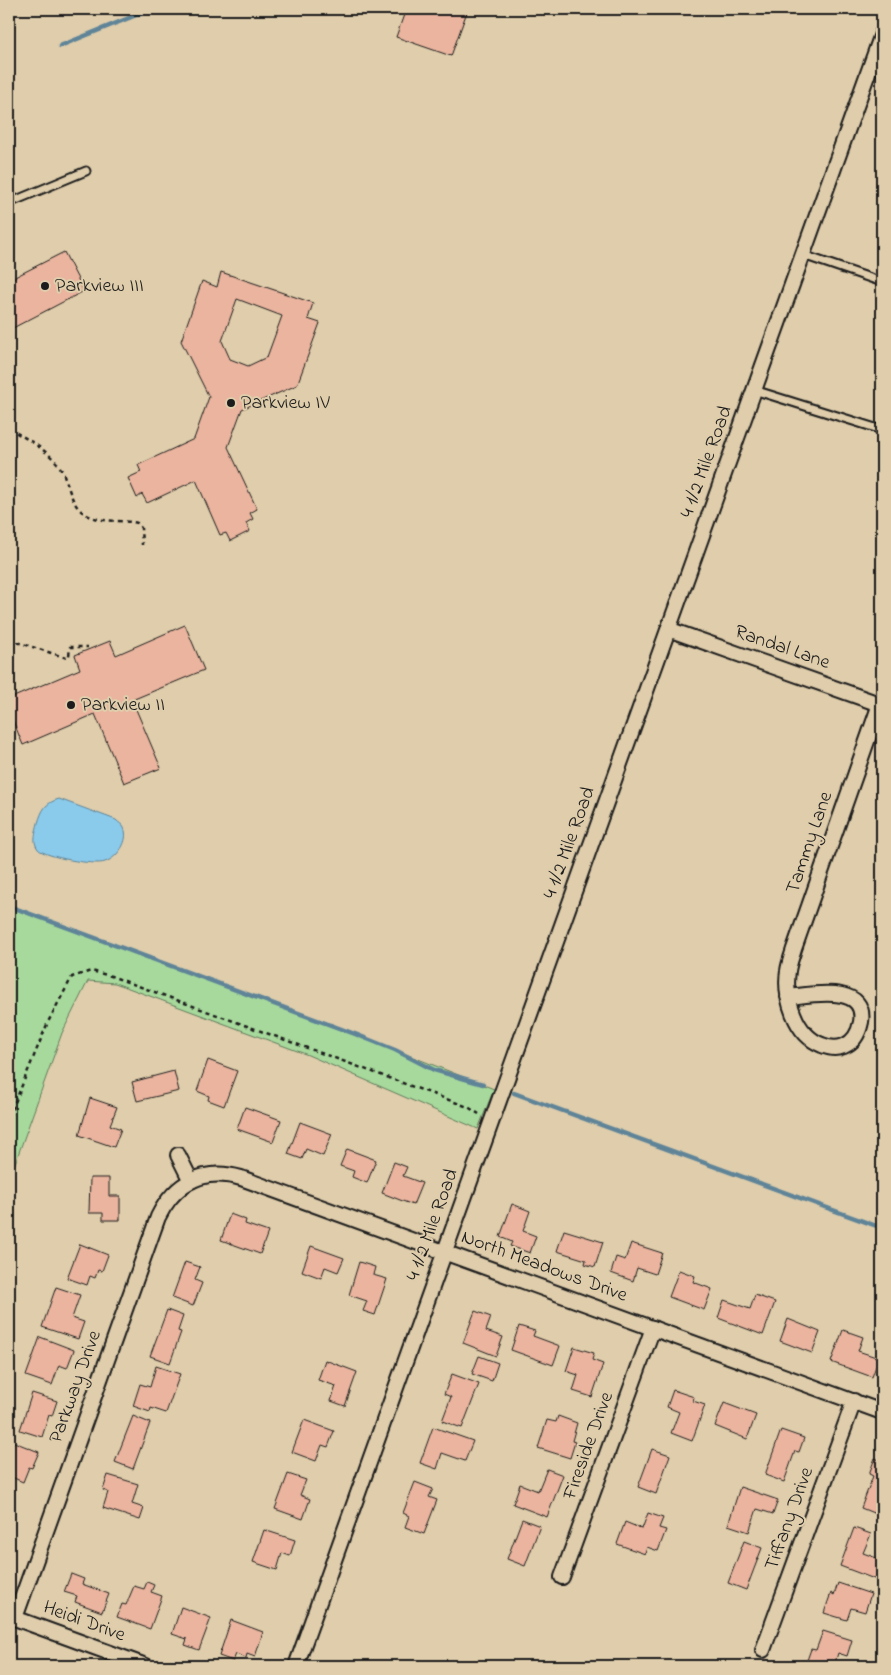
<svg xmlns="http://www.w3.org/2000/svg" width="891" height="1675" viewBox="0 0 891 1675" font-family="'Indie Flower',sans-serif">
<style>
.green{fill:#a6d99b;stroke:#617a5c}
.water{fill:#8acaeb;stroke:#5e8498}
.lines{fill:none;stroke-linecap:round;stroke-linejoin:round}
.stream{stroke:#5e8498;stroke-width:4.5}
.building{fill:#eab49e;stroke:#1c1c1c;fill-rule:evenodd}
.service-casing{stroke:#1c1c1c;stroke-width:11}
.minor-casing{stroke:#1c1c1c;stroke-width:18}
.path{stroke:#1c1c1c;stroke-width:2.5;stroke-dasharray:4 4;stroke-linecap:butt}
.service{stroke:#dfcdab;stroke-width:7}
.minor{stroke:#dfcdab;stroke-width:14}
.poi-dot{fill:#1c1c1c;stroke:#dfcdab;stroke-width:2}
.labels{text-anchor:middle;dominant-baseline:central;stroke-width:4;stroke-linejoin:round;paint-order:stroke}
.poi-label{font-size:20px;fill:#1c1c1c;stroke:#dfcdab;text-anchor:start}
.street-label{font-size:20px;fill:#1c1c1c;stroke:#dfcdab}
</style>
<rect width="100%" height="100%" fill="#dfcdab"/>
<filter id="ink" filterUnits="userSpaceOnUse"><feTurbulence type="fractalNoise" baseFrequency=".02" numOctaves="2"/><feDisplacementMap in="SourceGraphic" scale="10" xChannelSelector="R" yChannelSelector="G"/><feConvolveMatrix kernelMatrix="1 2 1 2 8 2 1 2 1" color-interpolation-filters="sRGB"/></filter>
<g filter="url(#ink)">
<polygon class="green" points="9,906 355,1034 494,1089 478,1129 308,1055 115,983 88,981 62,1033 9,1180"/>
<path class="water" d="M59,799L116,820C119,823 123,825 124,828C130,841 117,858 105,862C95,866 45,857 38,849C32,841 36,832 38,823C42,810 45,803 59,799Z"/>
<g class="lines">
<g class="stream">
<polyline points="60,46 151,9"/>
<polyline points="9,64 11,63"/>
<polyline points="9,906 355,1034 395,1050 434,1070 483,1084"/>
<polyline points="514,1093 882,1228"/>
</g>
</g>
<g class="building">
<polygon points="406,9 468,9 451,56 396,37"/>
<polygon points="64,252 84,291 9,330 9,280"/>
<path d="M221,272L313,303L308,319L320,323L297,385L242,409L228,447L257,509L250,513L253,519L246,523L250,531L230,541L226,533L220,535L196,480L147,503L142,494L137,498L128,478L141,472L138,465L194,439L209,397L181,341L202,281L217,287ZM237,299L282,316L267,357L248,366L230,359L222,341Z"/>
<polygon points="185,625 204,670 132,700 161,768 124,783 95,714 23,745 9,711 9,699 80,669 75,655 110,641 116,655"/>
<polygon points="208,1060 237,1071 224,1106 208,1100 209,1096 197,1091"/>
<polygon points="174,1071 179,1091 137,1101 132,1082"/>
<polygon points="90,1098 117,1107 110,1125 121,1129 114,1147 79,1135"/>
<polygon points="245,1107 281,1120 273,1142 237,1129"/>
<polygon points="300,1122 332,1134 323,1156 306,1149 302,1159 288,1154"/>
<polygon points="347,1149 376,1160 367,1183 352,1177 354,1171 340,1166"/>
<polygon points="394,1162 407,1167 403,1176 422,1183 413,1205 382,1193"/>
<polygon points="90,1178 109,1178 109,1196 120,1196 120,1220 103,1220 103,1213 89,1213"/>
<polygon points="512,1204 530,1211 523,1231 536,1236 530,1253 510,1246 512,1242 500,1237"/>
<polygon points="230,1214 246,1220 245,1224 268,1232 260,1254 221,1240"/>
<polygon points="564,1230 603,1242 595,1267 585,1264 586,1260 557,1251"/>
<polygon points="631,1243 662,1253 655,1274 637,1268 633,1281 611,1273 616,1257 625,1260"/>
<polygon points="80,1244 108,1255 102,1271 98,1270 95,1278 90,1276 87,1285 67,1278"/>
<polygon points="311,1246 344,1258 338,1272 325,1267 321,1278 302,1271"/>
<polygon points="185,1262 200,1267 195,1280 202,1283 193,1306 172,1298"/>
<polygon points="359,1262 375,1267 373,1275 387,1279 375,1315 363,1311 367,1301 349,1295"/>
<polygon points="679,1270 695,1276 693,1282 712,1289 704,1310 669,1297"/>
<polygon points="56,1287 80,1295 72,1318 84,1322 78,1339 42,1327"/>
<polygon points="755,1295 775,1302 763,1335 718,1318 724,1300 750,1309"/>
<polygon points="167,1310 183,1316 178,1331 181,1332 170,1363 150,1356"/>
<polygon points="475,1311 491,1317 486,1331 503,1337 496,1356 463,1343"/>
<polygon points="788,1319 820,1332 812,1353 780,1341"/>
<polygon points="519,1326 535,1331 533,1336 560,1346 553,1365 511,1350"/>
<polygon points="843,1330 863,1337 858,1351 879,1358 872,1377 831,1362"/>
<polygon points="40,1337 74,1350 67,1368 59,1365 52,1385 26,1376"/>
<polygon points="574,1347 594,1353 592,1360 603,1364 592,1397 573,1391 578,1375 566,1371"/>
<polygon points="479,1356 498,1363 492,1381 472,1374"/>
<polygon points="325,1360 357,1372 345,1406 331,1401 336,1386 318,1380"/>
<polygon points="156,1366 180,1374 166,1413 151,1408 150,1412 133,1406 140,1384 150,1387"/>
<polygon points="452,1374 479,1384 462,1428 442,1421 451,1397 444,1394"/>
<polygon points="673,1390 694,1397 693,1401 705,1405 692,1441 671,1433 679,1412 667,1407"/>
<polygon points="32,1393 57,1401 52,1416 49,1415 42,1437 20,1430"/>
<polygon points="724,1403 756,1415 747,1439 715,1426"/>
<polygon points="133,1416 150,1423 133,1469 115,1462"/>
<polygon points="558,1416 577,1423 572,1441 575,1442 570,1458 538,1448 547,1420 556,1422"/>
<polygon points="304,1420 334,1431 328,1447 322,1445 316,1461 292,1452"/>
<polygon points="433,1427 473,1441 465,1461 442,1453 437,1469 420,1463"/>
<polygon points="781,1430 804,1438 799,1452 795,1451 784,1482 765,1475"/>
<polygon points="9,1440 39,1452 32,1468 29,1467 23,1482 9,1476"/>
<polygon points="652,1449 670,1455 656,1494 638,1487"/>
<polygon points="875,1458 882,1461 881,1516 861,1508 873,1476 869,1474"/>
<polygon points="547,1469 563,1475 547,1517 513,1504 520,1484 538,1491"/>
<polygon points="288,1474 306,1480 300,1495 310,1499 303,1519 275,1509"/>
<polygon points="108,1475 138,1484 132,1504 144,1508 140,1520 103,1508 108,1492 103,1490"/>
<polygon points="415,1482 433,1489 429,1497 437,1500 424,1534 405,1527 409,1516 403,1513"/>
<polygon points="740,1487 778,1500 773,1514 757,1509 749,1532 728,1525"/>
<polygon points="648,1513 663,1518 659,1528 666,1530 658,1551 647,1547 645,1554 617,1544 625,1522 642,1529"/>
<polygon points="522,1519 540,1526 525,1566 507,1559"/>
<polygon points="854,1528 871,1534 863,1553 882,1560 877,1580 840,1566"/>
<polygon points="264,1530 295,1540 290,1556 282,1553 277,1570 253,1562"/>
<polygon points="744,1541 762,1548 746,1590 728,1583"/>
<polygon points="71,1574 84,1579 82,1584 109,1594 102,1612 75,1602 77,1596 64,1592"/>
<polygon points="147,1582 154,1585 151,1592 162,1596 150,1629 117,1617 122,1604 126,1605 134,1586 144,1589"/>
<polygon points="838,1583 871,1594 865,1612 851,1608 847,1620 824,1613 831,1593 834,1595"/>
<polygon points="181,1607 211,1618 199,1650 185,1645 187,1639 172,1634"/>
<polygon points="231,1620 263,1632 255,1657 247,1654 246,1658 236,1654 233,1661 219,1656"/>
<polygon points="823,1631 852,1640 847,1656 838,1653 834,1666 805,1666 811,1649 816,1650"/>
</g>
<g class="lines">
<g class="service-casing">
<g id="service">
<polyline points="9,203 86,171"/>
<polyline points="803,255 882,282"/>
<polyline points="754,390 882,430"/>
</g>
</g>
<g class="minor-casing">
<g id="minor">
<polyline points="668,629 882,705"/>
<path d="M788,997C811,995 867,983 861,1022C859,1032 854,1042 844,1046C837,1049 829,1048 822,1045C795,1035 784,997 788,971C789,963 792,956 794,949L880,704"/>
<polyline points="178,1155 191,1181"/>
<polyline points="562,1577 653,1328"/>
<polyline points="9,1616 146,1666"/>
<path d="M15,1618L158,1217C175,1183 203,1167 241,1178L882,1412"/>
<polyline points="763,1650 854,1401"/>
<polyline points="296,1666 882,34"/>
</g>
</g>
<g class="path">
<path d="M9,429C25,437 45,449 57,463C69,477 68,503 84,513C100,524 120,519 137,523L141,528L142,545"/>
<polyline points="9,641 17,642 67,658 69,656 70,647 88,647"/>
<polyline points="9,1117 48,1022 72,977 91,971 111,976 468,1107 479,1114"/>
</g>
<use href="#service" class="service"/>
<use href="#minor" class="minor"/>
</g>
</g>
<g class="poi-dot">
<circle cx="45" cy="286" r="5"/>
<circle cx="231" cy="403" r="5"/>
<circle cx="71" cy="705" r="5"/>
</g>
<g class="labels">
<g class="poi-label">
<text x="55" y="286">Parkview III</text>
<text x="241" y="403">Parkview IV</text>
<text x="81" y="705">Parkview II</text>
</g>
<g class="street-label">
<text transform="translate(707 462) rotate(-70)">4 1/2 Mile Road</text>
<text transform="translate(782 648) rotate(19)">Randal Lane</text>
<text transform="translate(570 843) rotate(-70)">4 1/2 Mile Road</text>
<text transform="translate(810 843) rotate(-71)">Tammy Lane</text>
<text transform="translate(433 1225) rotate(-70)">4 1/2 Mile Road</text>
<text transform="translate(544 1267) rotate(20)">North Meadows Drive</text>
<text transform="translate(76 1387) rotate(-70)">Parkway Drive</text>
<text transform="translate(589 1446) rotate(-70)">Fireside Drive</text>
<text transform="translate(790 1519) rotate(-70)">Tiffany Drive</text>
<text transform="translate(84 1622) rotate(20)">Heidi Drive</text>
</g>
</g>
<rect width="891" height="1675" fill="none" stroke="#dfcdab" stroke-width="30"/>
<rect x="15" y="15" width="861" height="1645" fill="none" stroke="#1c1c1c" stroke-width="2" filter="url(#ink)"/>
</svg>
